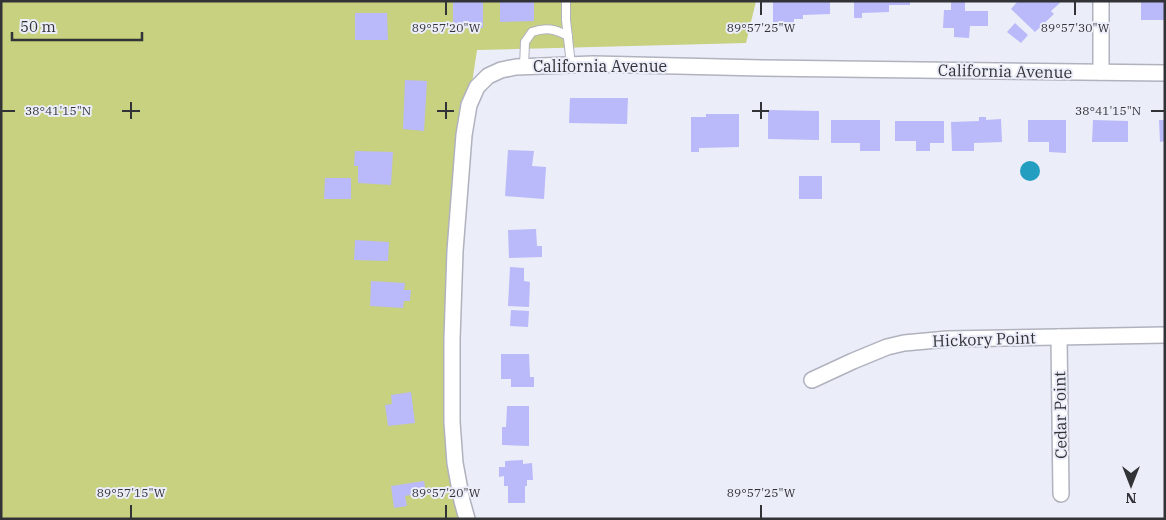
<svg xmlns="http://www.w3.org/2000/svg" width="1166" height="520" viewBox="0 0 1166 520" font-family="'IBM Plex Serif',serif">
<style>
.green{fill:#c7d17f}
.water{fill:#239ec1}
.building{fill:#bab9f9}
.lines{fill:none;stroke-linecap:round;stroke-linejoin:round}
.service-casing{stroke:#b0b2be;stroke-width:10}
.minor-casing{stroke:#b0b2be;stroke-width:18}
.service{stroke:#fff;stroke-width:8}
.minor{stroke:#fff;stroke-width:15}
.ticks{fill:none;stroke:#323337;stroke-width:2}
.labels{text-anchor:middle;dominant-baseline:central;stroke-width:4;stroke-linejoin:round;paint-order:stroke}
.street-label{font-size:16px;fill:#323337;stroke:#ebedf9}
.ticks-label{font-size:12px;text-anchor:middle;fill:#323337;stroke:#ebedf9;stroke-width:4;stroke-linejoin:round;paint-order:stroke}
</style>
<rect width="100%" height="100%" fill="#ebedf9"/>
<polygon class="green" points="1,1 756,1 746,43 477,50 446,256 462,519 1,519"/>
<circle class="water" cx="1030" cy="171" r="10"/>
<g class="building">
<rect x="453" y="1" width="30" height="27"/>
<polygon points="500,1 534,1 534,21 500,22"/>
<polygon points="773,1 830,1 830,14 803,15 803,19 794,19 794,28 773,28"/>
<polygon points="854,1 910,1 910,5 889,5 889,12 862,13 862,18 854,18"/>
<polygon points="951,1 965,1 965,11 988,11 988,26 970,26 969,38 954,37 954,28 943,28 944,10 951,10"/>
<polygon points="1018,1 1058,1 1060,3 1051,11 1054,14 1035,32 1011,9"/>
<rect x="1141" y="1" width="24" height="19"/>
<polygon points="355,13 387,13 388,40 355,40"/>
<polygon points="1015,23 1028,35 1021,43 1007,32"/>
<polygon points="405,80 427,81 424,131 403,129"/>
<polygon points="570,98 628,98 627,124 569,123"/>
<polygon points="768,110 819,111 819,140 768,139"/>
<polygon points="706,114 739,114 739,147 699,148 699,152 691,152 691,117 706,117"/>
<polygon points="979,117 986,117 986,120 1001,119 1002,142 974,143 974,151 952,151 951,122 979,121"/>
<polygon points="831,120 880,120 880,151 860,151 860,143 831,143"/>
<polygon points="1028,120 1066,120 1066,153 1049,152 1049,142 1028,142"/>
<polygon points="1093,120 1128,121 1128,142 1092,142"/>
<polygon points="1159,120 1165,120 1165,141 1160,142"/>
<polygon points="895,121 944,121 944,143 930,143 930,151 916,151 916,141 895,141"/>
<polygon points="508,150 534,151 532,166 546,167 544,199 505,196"/>
<polygon points="355,151 393,152 391,185 358,183 358,166 354,166"/>
<rect x="799" y="176" width="23" height="23"/>
<polygon points="325,178 351,178 351,199 324,199"/>
<polygon points="536,229 537,246 542,246 542,257 509,258 508,230"/>
<polygon points="355,240 389,242 388,261 354,260"/>
<polygon points="510,267 524,268 524,281 530,282 529,307 508,306"/>
<polygon points="371,281 405,283 404,290 411,290 410,301 404,301 403,308 370,306"/>
<polygon points="511,310 529,311 528,327 510,326"/>
<polygon points="501,354 529,354 530,377 534,377 534,387 511,387 511,379 501,379"/>
<polygon points="411,392 415,423 388,426 385,405 392,404 391,395"/>
<polygon points="507,406 529,406 529,446 502,445 502,427 506,427"/>
<polygon points="523,460 523,464 532,463 533,480 527,480 527,486 525,486 525,503 508,503 508,486 504,486 504,476 499,477 499,467 505,467 505,461"/>
<polygon points="424,481 426,492 405,496 407,506 394,508 391,486"/>
</g>
<g class="lines">
<g class="service-casing">
<g id="service">
<polyline points="566,1 566,20 571,65"/>
<path d="M524,67L525,42L532,32C546,27 555,29 568,36"/>
</g>
</g>
<g class="minor-casing">
<g id="minor">
<polyline points="1101,72 1101,1"/>
<polyline points="1059,337 1061,494"/>
<polyline points="812,380 853,361 887,347 904,343 948,339 1165,335"/>
<polyline points="467,519 462,501 455,463 452,422 452,339 455,251 464,135 469,105 477,87 488,76 501,70 516,67 593,64 762,68 1165,73"/>
</g>
</g>
<use href="#service" class="service"/>
<use href="#minor" class="minor"/>
</g>
<path class="ticks" d="M446,2V15M761,2V15M1075,2V15M131,102V119M446,102V119M761,102V119M2,111H15M122,111H140M437,111H454M752,111H769M1151,111H1164M131,505V518M446,505V518M761,505V518"/>
<g class="labels">
<g class="street-label">
<text x="600" y="66">California Avenue</text>
<text transform="translate(1005 71) rotate(1)">California Avenue</text>
<text transform="translate(984 339) rotate(-2)">Hickory Point</text>
<text transform="translate(1060 415) rotate(-91)">Cedar Point</text>
</g>
</g>
<g class="ticks-label">
<text x="446" y="32">89°57'20"W</text>
<text x="761" y="32">89°57'25"W</text>
<text x="1075" y="32">89°57'30"W</text>
<text x="1108" y="115">38°41'15"N</text>
<text x="58" y="115">38°41'15"N</text>
<text x="131" y="497">89°57'15"W</text>
<text x="446" y="497">89°57'20"W</text>
<text x="761" y="497">89°57'25"W</text>
</g>
<rect width="1166" height="520" fill="none" stroke="#323337" stroke-width="5"/>
<g transform="translate(1131 485) rotate(180)" stroke="#ebedf9" stroke-width="4" paint-order="stroke">
<path d="M0-4L9 19L0 12L-9 19Z" fill="#323337"/>
<text y="-8" font-size="14" font-weight="bold" text-anchor="middle" fill="#323337">N</text>
</g>
<path d="M12 32v8h130v-8" fill="none" stroke="#323337" stroke-width="2.5"/>
<text x="20" y="32" font-size="15" fill="#323337" stroke="#ebedf9" stroke-width="4" paint-order="stroke">50 m</text>
</svg>
